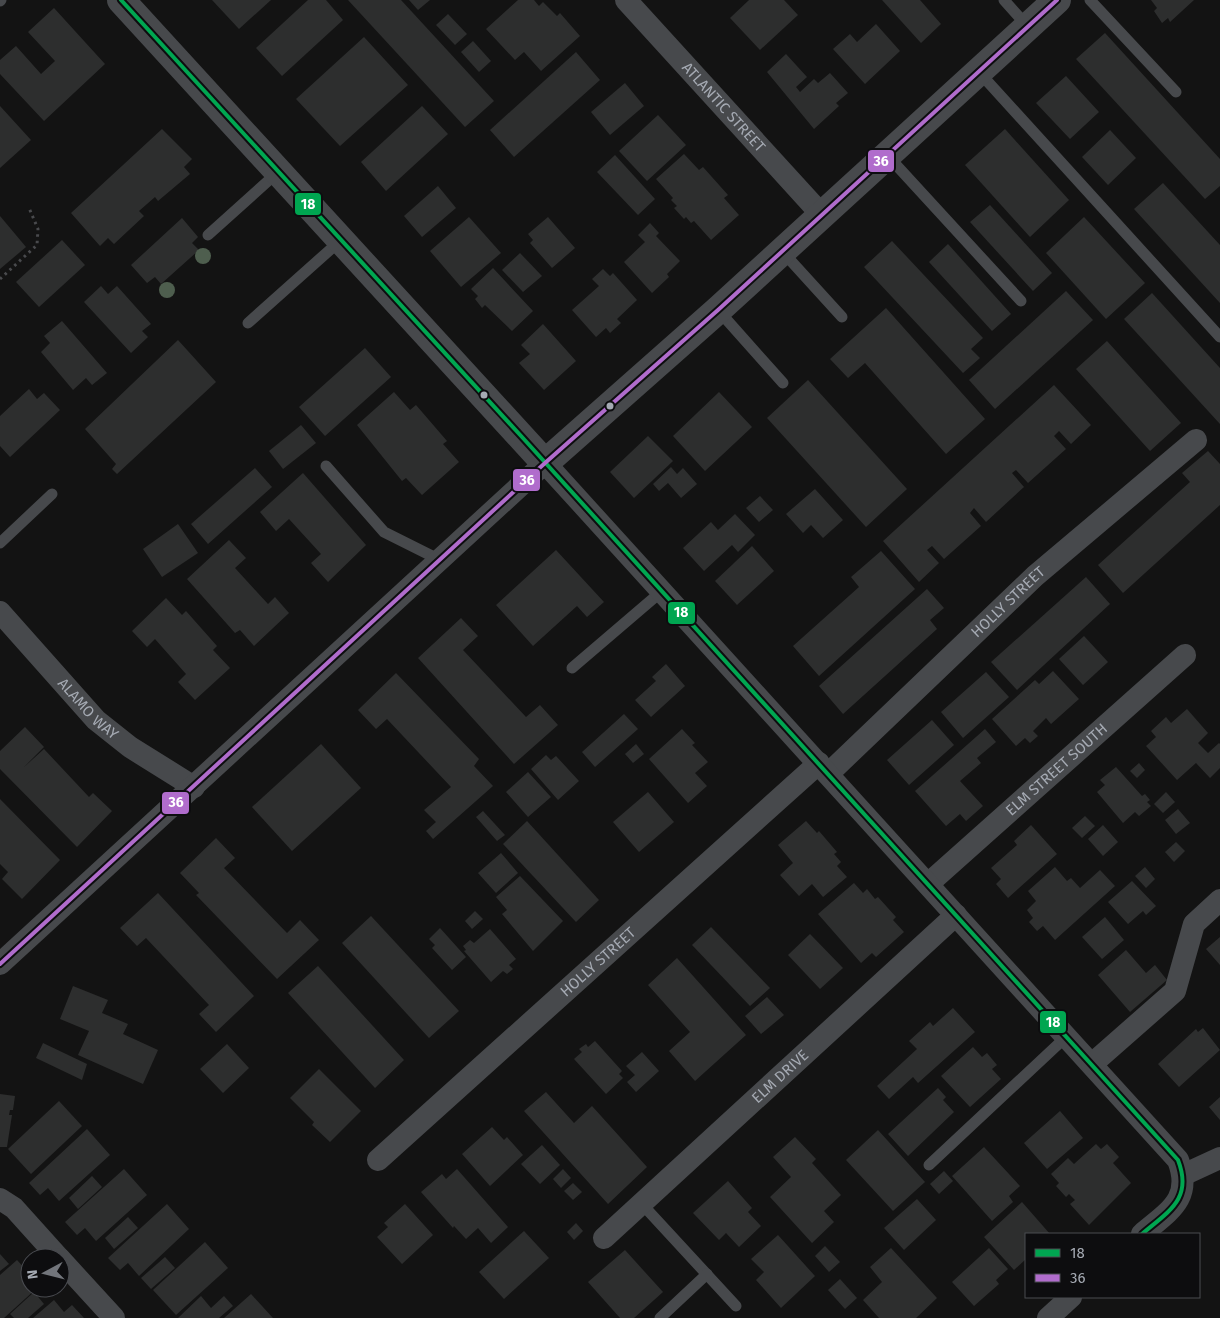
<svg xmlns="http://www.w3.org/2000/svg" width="1220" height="1318" viewBox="0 0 1220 1318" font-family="'Fira Sans',sans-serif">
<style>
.building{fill:#2d2e2e}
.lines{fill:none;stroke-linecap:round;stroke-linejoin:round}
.path{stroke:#494a4d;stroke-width:3;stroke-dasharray:2.5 4;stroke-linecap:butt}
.service{stroke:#47494c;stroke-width:11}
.minor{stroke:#47494c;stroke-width:22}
.tertiary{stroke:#47494c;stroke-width:28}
.bus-1-casing{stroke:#0d0d0f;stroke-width:8}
.bus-2-casing{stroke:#0d0d0f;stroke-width:8}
.bus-1{stroke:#00a651;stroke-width:4}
.bus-2{stroke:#b06ccc;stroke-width:4}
.tree{fill:#4e5e4e}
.bus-dot{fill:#a5aab3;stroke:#0d0d0f;stroke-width:2}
.labels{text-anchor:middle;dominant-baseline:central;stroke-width:4.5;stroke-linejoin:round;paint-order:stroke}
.street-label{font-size:15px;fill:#a5aab3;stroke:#0d0d0f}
.line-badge{stroke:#0d0d0f;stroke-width:2}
.badge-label{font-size:14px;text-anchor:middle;font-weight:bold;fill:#fff}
</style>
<rect width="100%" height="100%" fill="#131313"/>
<g class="building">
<polygon points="212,0 271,0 239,29"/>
<polygon points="308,0 326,0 343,20 282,76 256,48"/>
<polygon points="348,0 401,0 494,101 465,127"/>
<polygon points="409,0 430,0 418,10"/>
<polygon points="518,0 534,0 539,6 543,2 557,16 560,13 580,36 541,71 524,52 515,60 486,29"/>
<polygon points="749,0 784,0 798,15 760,50 730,18"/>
<polygon points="882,0 920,0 941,24 921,43"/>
<polygon points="1151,0 1194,0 1170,22 1168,18 1162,23 1154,11 1157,8"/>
<polygon points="54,8 105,64 44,121 0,74 0,60 16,46 41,74 55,61 28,32"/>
<polygon points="448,14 467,34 455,45 436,25"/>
<polygon points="876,24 900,51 865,84 833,49 850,34 857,42"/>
<polygon points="1105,33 1220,159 1220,186 1205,199 1076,59"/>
<polygon points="364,37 408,85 340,146 296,99"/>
<polygon points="473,41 491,61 479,72 461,52"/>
<polygon points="576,52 600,80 514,157 490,130"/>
<polygon points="786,54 807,77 796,87 800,92 814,79 818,83 830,73 848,93 836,103 839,106 814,129 767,72"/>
<polygon points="1066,76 1099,112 1070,139 1036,103"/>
<polygon points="625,83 644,106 610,135 591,112"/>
<polygon points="0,106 31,140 0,168"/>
<polygon points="422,106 448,134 386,191 361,162"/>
<polygon points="658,115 686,145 647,181 619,151"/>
<polygon points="162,129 192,159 184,167 190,174 158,201 155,197 139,211 144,216 114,244 108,238 100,246 71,213"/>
<polygon points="1005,129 1069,200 1030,237 965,165"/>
<polygon points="1110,130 1136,158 1108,185 1082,157"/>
<polygon points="684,154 699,170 703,167 728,195 724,198 739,215 711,240 694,221 691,223 686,217 684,219 674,208 677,206 671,200 673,198 656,179"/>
<polygon points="615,155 655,199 638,215 597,172"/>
<polygon points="1163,183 1220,245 1220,303 1134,209"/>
<polygon points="438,186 456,208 422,237 404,216"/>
<polygon points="990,205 1052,273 1033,291 970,222"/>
<polygon points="0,216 26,247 0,269"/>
<polygon points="469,217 501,253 461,287 430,251"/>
<polygon points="548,217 575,248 552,268 530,243 533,240 528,234"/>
<polygon points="1084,217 1145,283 1106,319 1046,253"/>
<polygon points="182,218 198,237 192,243 199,250 161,284 155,277 147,283 131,265"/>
<polygon points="650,223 659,233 656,236 680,261 667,274 669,277 652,293 624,262 645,242 638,235"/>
<polygon points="62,240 85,265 39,307 16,282"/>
<polygon points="892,241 983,338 971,349 980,358 963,373 864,267"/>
<polygon points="948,244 1011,314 992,331 929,262"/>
<polygon points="520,253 542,276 523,292 502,270"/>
<polygon points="493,268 533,311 512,331 485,305 482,308 475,299 478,296 471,289"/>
<polygon points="603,269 610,276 613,273 637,300 617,319 621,323 610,333 606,328 596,337 572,310 599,286 592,279"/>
<polygon points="101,286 108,294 117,286 151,324 142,331 148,337 131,353 84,302"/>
<polygon points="1066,291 1093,320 995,409 969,380"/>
<polygon points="1152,293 1220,368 1220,424 1124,319"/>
<polygon points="886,308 985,419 946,454 865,363 848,378 830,359"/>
<polygon points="62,321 107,373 92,385 86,378 73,390 41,352 50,343 44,336"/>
<polygon points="543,324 576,361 544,390 519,363 530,354 521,345"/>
<polygon points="178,340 216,382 117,474 112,469 116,464 85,429"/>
<polygon points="1107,341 1181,423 1150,451 1076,369"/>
<polygon points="365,348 391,377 325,436 299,407"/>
<polygon points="808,380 907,489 866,527 767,418"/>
<polygon points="1054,385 1091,425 1071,444 1059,431 1054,436 1066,449 1028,483 1016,470 1012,473 1024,487 986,522 974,508 970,513 981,526 944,559 932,546 927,550 939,563 919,582 883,541"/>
<polygon points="29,389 37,399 44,393 60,410 10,457 0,446 0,416"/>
<polygon points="394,392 410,410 416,405 447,441 443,444 459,462 422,495 406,478 402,481 357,425"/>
<polygon points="719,392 752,427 705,471 673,436"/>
<polygon points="301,425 316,443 283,469 269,451"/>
<polygon points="648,436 673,461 634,498 610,472"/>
<polygon points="1208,451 1220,464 1220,505 1123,593 1098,565 1190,482 1182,473"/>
<polygon points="671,467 677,474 683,468 697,484 681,498 668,483 659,491 653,484"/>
<polygon points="255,468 272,487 208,544 191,524"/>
<polygon points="303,473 366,545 328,582 311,563 321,554 289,519 276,531 260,512"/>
<polygon points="815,489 843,520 823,538 811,525 803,533 786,514"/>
<polygon points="760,496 773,510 759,522 746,508"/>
<polygon points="735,514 755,535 738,552 732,545 704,571 683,548 711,522 718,530"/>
<polygon points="178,524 198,553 162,577 143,549"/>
<polygon points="229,540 246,558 235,568 268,604 275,597 289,613 254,646 240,630 235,633 187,579"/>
<polygon points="752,546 774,571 737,605 715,581"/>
<polygon points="556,550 604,602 587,617 577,606 533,646 496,605"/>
<polygon points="881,551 915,589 819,676 793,646 859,587 851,577"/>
<polygon points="1086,577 1110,604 1017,690 991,662"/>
<polygon points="927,589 944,608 930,620 937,629 843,714 819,686"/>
<polygon points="166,598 182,615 186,611 217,646 213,650 230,668 195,700 178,682 186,674 155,639 147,647 132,631"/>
<polygon points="461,618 478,636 463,650 526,717 540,705 558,725 514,764 418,658"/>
<polygon points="1084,636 1108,662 1083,685 1059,659"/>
<polygon points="666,664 685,686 651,717 635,700 656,681 652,677"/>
<polygon points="1053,671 1079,699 1051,724 1046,718 1033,731 1038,736 1030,743 1025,738 1016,746 992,719 1035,680 1039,684"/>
<polygon points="986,672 1009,697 963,738 941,712"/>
<polygon points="396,673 479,759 474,766 493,786 433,839 426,831 436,822 424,810 451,787 387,719 376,729 358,710"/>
<polygon points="1187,709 1208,733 1198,743 1208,753 1219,743 1220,744 1220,768 1210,778 1196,763 1177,780 1146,746 1156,737 1151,731 1166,717 1171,723"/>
<polygon points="624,714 638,729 595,767 582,752"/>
<polygon points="932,720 954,745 909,785 887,760"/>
<polygon points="25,727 44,747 23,768 44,749 89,797 93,793 112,811 77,847 0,769 0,751"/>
<polygon points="682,729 695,743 692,745 708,762 695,773 707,786 688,803 649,759"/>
<polygon points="985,729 996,742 977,758 981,763 960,781 983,806 966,821 960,814 946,826 915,791"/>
<polygon points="321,744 361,788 292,851 252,807"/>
<polygon points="636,744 644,754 633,763 625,754"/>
<polygon points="546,755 551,760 556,756 579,781 558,800 531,769"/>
<polygon points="1139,763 1145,770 1137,778 1130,771"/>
<polygon points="1116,767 1142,796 1145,794 1150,800 1147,802 1151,806 1139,816 1135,812 1123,823 1097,792 1105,785 1100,780"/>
<polygon points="528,772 551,797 528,817 506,792"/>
<polygon points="648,792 674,822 639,852 613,822"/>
<polygon points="1166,792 1175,802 1163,813 1154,804"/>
<polygon points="0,799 60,860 22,899 2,879 8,872 0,864"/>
<polygon points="1178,809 1190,823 1176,834 1165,820"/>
<polygon points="483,811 505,835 497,841 476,817"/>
<polygon points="1085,816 1095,826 1082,838 1072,828"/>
<polygon points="527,821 599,900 576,922 503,844"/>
<polygon points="806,821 817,833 819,831 837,852 834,854 841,862 837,866 847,877 823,897 812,884 799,896 780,875 793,863 778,845"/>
<polygon points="1031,825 1057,854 1008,898 996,884 1001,879 991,868 1017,845 1014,841"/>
<polygon points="1103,825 1118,842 1103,856 1088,839"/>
<polygon points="216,838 235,858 224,868 287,933 300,920 319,940 277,979 196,895 199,893 180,873"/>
<polygon points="1176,842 1185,851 1174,862 1165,852"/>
<polygon points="501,853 518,873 496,893 478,873"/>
<polygon points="1055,867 1067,881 1071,878 1080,888 1100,870 1115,886 1055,940 1043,926 1037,931 1029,922 1033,918 1027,910 1036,901 1028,891"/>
<polygon points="1145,867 1155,879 1146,888 1135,876"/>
<polygon points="520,876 563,921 533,951 502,914 507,910 496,897"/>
<polygon points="1132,881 1156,906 1146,915 1143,911 1128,924 1108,902"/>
<polygon points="854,883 863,893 867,889 875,899 878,897 896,917 893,920 904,932 876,957 872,953 861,963 818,914"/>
<polygon points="158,893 254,996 216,1032 199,1014 209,1005 146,938 137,946 120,928"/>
<polygon points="475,911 483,919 472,929 465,921"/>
<polygon points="371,916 459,1011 429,1038 342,943"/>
<polygon points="1105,917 1124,940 1102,959 1082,937"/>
<polygon points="711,927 770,988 750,1006 692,945"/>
<polygon points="440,928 466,957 452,970 432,948 435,945 429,939"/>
<polygon points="490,929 516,959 509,965 513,969 507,974 503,971 491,982 464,951 466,950 463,946 470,940 474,943"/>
<polygon points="810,934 843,968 820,989 788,955"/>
<polygon points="1220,937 1220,965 1206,949"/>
<polygon points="1126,950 1146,973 1155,965 1167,980 1130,1012 1098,975"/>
<polygon points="677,958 746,1035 695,1081 669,1051 690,1032 648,985"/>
<polygon points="318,966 404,1060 375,1088 288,993"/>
<polygon points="73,986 108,1000 102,1013 128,1024 123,1034 158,1050 143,1084 78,1055 89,1031 60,1019"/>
<polygon points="767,997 784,1015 761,1034 745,1016"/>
<polygon points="953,1008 975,1032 918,1083 913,1077 889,1099 877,1086 917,1049 909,1041 930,1022 933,1026"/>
<polygon points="1203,1028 1220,1050 1179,1087 1158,1064 1196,1029 1198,1032"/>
<polygon points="595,1041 622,1071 619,1074 623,1078 606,1094 574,1059 582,1052 579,1049 586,1044 588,1047"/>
<polygon points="43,1043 87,1064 82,1080 36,1058"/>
<polygon points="227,1044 249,1068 223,1093 200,1069"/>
<polygon points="973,1047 982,1057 987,1053 997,1065 992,1069 1001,1079 970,1107 941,1076"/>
<polygon points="642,1052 659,1071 636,1092 627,1082 635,1075 626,1066"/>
<polygon points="319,1069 361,1111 330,1142 312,1125 314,1122 290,1098"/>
<polygon points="938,1088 946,1097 943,1100 954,1112 908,1156 888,1134"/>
<polygon points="546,1092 574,1123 592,1106 647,1167 608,1204 524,1111"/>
<polygon points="0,1094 15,1096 13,1110 10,1110 9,1115 12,1115 7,1147 0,1147"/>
<polygon points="1220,1097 1220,1120 1209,1107"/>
<polygon points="59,1101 82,1126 31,1174 8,1149"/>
<polygon points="1060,1111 1083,1138 1047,1169 1024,1143"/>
<polygon points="492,1127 504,1140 507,1137 523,1155 490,1186 462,1154"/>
<polygon points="87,1129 110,1155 59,1201 48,1188 40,1195 29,1183"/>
<polygon points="878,1130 925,1182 893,1211 846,1160"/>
<polygon points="795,1137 816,1159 812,1163 841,1195 824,1211 834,1222 812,1243 770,1197 791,1177 773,1157"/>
<polygon points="1096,1144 1101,1149 1107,1144 1119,1157 1113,1163 1131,1183 1089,1225 1070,1204 1075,1200 1069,1194 1066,1197 1056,1186 1059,1183 1051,1174 1068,1158 1074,1164"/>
<polygon points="542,1145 560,1165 540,1184 521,1164"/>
<polygon points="984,1147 1020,1186 1009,1196 1013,1202 992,1221 952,1176"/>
<polygon points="124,1169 147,1195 96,1241 85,1228 77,1235 65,1222"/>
<polygon points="457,1169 508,1227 491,1243 478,1228 466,1239 454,1226 453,1228 421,1192 442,1174 446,1179"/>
<polygon points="563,1169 571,1178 561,1188 553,1179"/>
<polygon points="944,1171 953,1181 939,1194 930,1184"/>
<polygon points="92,1176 102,1187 78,1209 69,1198"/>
<polygon points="728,1181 752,1208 748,1212 761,1226 739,1247 726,1233 719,1240 693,1213"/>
<polygon points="573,1183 582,1192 573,1200 564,1191"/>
<polygon points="917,1199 936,1220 904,1250 884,1228"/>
<polygon points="1022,1202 1050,1234 1026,1234 1026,1259 1014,1270 984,1237"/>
<polygon points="167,1204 189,1229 139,1276 128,1263 120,1270 108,1258"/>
<polygon points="405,1204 433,1235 402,1264 377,1237 388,1227 384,1223"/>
<polygon points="128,1217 138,1228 114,1249 105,1238"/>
<polygon points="576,1223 583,1231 574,1240 567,1232"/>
<polygon points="524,1231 549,1258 504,1299 479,1272"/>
<polygon points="778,1235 815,1276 781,1308 756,1280 764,1272 751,1259"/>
<polygon points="205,1242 228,1268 176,1315 153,1290"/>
<polygon points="825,1246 840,1262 829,1272 815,1256"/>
<polygon points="891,1248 937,1298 916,1318 879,1318 863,1300 882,1282 870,1267"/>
<polygon points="989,1248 1008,1269 996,1280 999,1284 974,1306 952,1282"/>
<polygon points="625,1250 663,1292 634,1318 620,1318 588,1282"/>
<polygon points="0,1254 9,1264 0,1271"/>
<polygon points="165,1257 175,1268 151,1289 141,1278"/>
<polygon points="17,1260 28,1272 30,1270 30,1288 37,1288 4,1318 0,1318 0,1275"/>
<polygon points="840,1279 857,1298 845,1309 828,1290"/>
<polygon points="34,1292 44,1304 28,1318 14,1318 10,1314"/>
<polygon points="251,1294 273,1318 224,1318"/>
<polygon points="201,1296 211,1308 224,1296 233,1306 219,1318 178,1318"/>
<polygon points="54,1300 64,1312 72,1305 84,1318 33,1318"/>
</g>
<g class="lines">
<polyline class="path" points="0,279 37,245 38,229 29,208"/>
<g class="service">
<polyline points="1004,0 1028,27"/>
<polyline points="1090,0 1176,92"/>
<polyline points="0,1 1,0"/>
<polyline points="978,71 1220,337"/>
<polyline points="887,155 1021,301"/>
<polyline points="208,235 278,172"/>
<polyline points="781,250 842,317"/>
<polyline points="718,310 783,383"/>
<polyline points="248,323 341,240"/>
<polyline points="326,466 384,532 440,560"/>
<polyline points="0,543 52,494"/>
<polyline points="572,668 662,591"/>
<polyline points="929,1165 1067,1036"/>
<polyline points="641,1203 736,1306"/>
<polyline points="660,1318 707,1274"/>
</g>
<g class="minor">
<path id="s1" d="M626,0L821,214"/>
<path id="s2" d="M0,612L96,720L130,747L194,787"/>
<path id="s3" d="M828,774L1035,576L1196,440"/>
<path id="s4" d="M928,884L1185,655"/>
<path d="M0,964L545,463L1178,1160C1193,1199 1169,1211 1142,1234"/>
<polyline points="1092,1064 1175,991 1194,924 1220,900"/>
<path id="s5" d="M378,1160L819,763"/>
<polyline points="1183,1175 1220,1158"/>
<polyline points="0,1199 14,1208 59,1258"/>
<path id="s6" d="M604,1238L956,915"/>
<polyline points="60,1259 114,1318"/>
<polyline points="1048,1318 1071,1297"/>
</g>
<polyline class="tertiary" points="121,0 545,463 718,310 1057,0"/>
<g class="bus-1-casing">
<path id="bus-1" d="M121,0L522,437L1178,1160C1193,1199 1169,1211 1142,1234"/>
</g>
<g class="bus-2-casing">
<polyline id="bus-2" points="0,964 545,463 718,310 1057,0"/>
</g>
<use href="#bus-1" class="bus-1"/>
<use href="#bus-2" class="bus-2"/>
</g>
<g class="tree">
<circle cx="203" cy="256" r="8"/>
<circle cx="167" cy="290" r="8"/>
</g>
<g class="bus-dot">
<circle cx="484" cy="395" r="4.5"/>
<circle cx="610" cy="406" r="4.5"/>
</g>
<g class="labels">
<g class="street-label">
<text stroke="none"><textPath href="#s1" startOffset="145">ATLANTIC STREET</textPath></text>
<text stroke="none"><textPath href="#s3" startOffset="249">HOLLY STREET</textPath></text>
<text stroke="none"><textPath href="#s2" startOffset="131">ALAMO WAY</textPath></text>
<text stroke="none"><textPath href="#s4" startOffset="172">ELM STREET SOUTH</textPath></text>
<text stroke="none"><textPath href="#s5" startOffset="296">HOLLY STREET</textPath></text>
<text stroke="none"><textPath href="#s6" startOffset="239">ELM DRIVE</textPath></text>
</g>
</g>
<g class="line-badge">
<rect x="867" y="149" width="28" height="24" rx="5" fill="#b06ccc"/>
<rect x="294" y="192" width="28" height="24" rx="5" fill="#00a651"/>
<rect x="512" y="468" width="29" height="24" rx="5" fill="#b06ccc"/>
<rect x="667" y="601" width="29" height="24" rx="5" fill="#00a651"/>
<rect x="161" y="791" width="29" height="24" rx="5" fill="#b06ccc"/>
<rect x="1039" y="1010" width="28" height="24" rx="5" fill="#00a651"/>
</g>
<g class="badge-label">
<text x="881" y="166">36</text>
<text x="308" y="209">18</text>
<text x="527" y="485">36</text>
<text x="681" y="617">18</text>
<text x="176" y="807">36</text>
<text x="1053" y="1027">18</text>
</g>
<rect x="1025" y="1233" width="175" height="65" fill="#0d0d0f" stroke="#4a4c51"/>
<rect x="1035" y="1249" width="25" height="8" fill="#00a651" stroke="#4a4c51"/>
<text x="1070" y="1258" font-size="15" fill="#a5aab3">18</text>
<rect x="1035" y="1274" width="25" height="8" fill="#b06ccc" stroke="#4a4c51"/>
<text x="1070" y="1283" font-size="15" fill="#a5aab3">36</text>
<g transform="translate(45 1273) rotate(263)"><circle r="24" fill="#0d0d0f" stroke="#4a4c51"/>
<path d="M0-4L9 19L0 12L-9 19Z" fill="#72757b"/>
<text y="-8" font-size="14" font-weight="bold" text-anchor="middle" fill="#a5aab3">N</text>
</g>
</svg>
